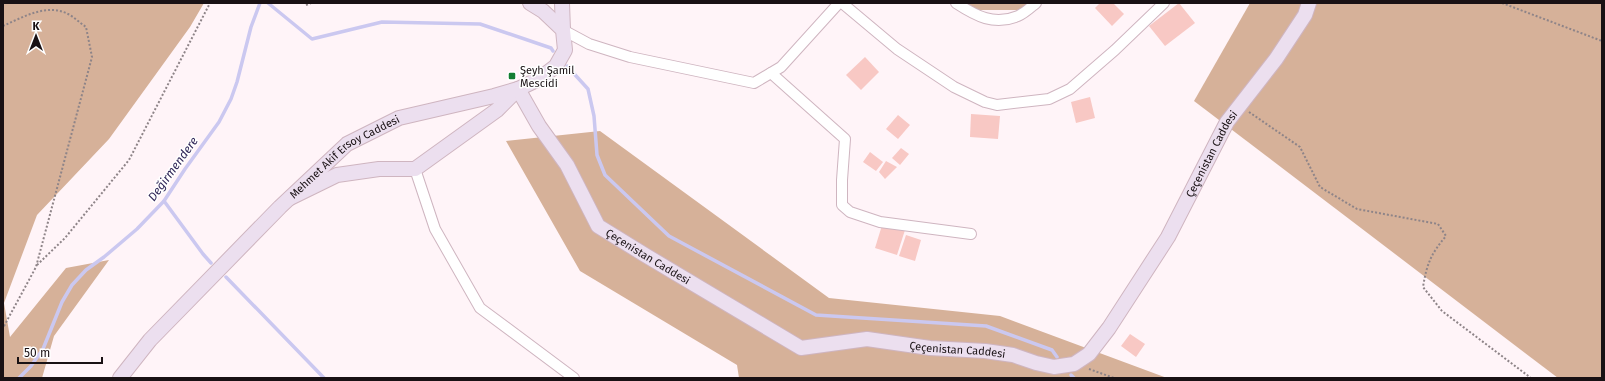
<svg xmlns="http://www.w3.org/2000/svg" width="1605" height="381" viewBox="0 0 1605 381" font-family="'Fira Sans',sans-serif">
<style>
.forest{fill:#d6b199}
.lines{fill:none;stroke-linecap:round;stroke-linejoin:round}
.stream{stroke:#cbc8f0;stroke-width:3.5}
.building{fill:#f8c8c4}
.street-casing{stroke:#cfb5c0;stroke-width:12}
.secondary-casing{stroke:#cfb5c0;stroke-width:16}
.path{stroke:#8e8488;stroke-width:2;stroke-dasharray:2 2;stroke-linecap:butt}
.street{stroke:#fff;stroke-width:10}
.secondary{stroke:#ecdfef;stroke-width:14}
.poi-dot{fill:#137e33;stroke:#fff;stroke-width:1.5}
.labels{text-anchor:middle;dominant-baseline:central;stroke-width:3;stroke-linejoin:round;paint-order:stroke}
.poi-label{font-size:11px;fill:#191114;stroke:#fff;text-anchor:start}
.street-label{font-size:11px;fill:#191114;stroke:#fff}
.water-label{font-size:12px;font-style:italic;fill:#302758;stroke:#fff}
</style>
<rect width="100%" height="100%" fill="#fff4f8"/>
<g class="forest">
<polygon points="3,3 204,3 190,27 109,139 37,215 4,303 10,337 66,268 109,260 54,336 42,378 3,378"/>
<polygon points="957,3 1027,3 1024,10 963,10"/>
<polygon points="1250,3 1602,3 1602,378 1558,378 1194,101"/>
<polygon points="600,131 829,298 1000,316 1167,378 739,378 737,365 580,271 506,141"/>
</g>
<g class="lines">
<g class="stream">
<polyline points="268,3 312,39 382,22 480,24 551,48 553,51"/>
<polyline points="567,66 588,89 594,116 597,155 605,175 669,236 816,315 986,326 1052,350 1057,357"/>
<polyline points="164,201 203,254 211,263"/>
<polyline points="226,277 324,378"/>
<polyline points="1071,375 1074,378"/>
<polyline points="19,378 31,366 43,349 62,302 72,285 86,270 104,257 137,229 164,201 185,169 219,122 231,99 237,82 251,27 260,3"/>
</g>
</g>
<g class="building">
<polygon points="1100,3 1113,3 1124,14 1112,26 1095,8"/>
<polygon points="1179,3 1195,23 1165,46 1149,26"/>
<polygon points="865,57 879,72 861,90 846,75"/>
<polygon points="1090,97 1095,118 1076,123 1071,102"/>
<polygon points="971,114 1000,116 998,139 970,137"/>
<polygon points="898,115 910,125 898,139 886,129"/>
<polygon points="901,148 909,154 900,165 892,158"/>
<polygon points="870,152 883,162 876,171 863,162"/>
<polygon points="886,161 897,167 885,179 879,172"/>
<polygon points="883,222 905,230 897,255 875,248"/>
<polygon points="906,235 921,240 915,261 899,256"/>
<polygon points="1130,334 1145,344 1136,357 1121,346"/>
</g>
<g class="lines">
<g class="street-casing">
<g id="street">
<polyline points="842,3 897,49 954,87 985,102 997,105 1049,99 1070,89 1115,50 1164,3"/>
<path d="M956,3C976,16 994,26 1018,16C1025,13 1031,7 1036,3"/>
<polyline points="563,30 589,44 630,57 754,83 781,67 839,3"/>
<polyline points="771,73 845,139 842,180 842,205 850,212 880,222 971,234"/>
<polyline points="415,169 435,229 480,308 574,378"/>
</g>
</g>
<g class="secondary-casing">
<g id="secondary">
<polyline points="562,3 563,30"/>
<path id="s1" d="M290,198L337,175L379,169H415L497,110L518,89L539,126L567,165L598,226L645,255L801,348L867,339L930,348L985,351L1013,355L1036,363L1054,367L1074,364L1089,354L1109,328L1168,237L1227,122L1276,59L1305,15L1309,3"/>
<path id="s2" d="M120,378L150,340L280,207L347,144L399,118L494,96L518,89L539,79L556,66L565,50L563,30L543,11L530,3"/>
</g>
</g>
<g class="path">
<polyline points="1502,3 1602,41"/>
<polyline points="306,5 311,3"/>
<path d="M3,26C23,17 47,3 68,14C74,17 80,23 86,27L92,57L36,267L3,328"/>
<path d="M1249,112L1300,147L1320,187L1357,209L1438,224L1446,236C1431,254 1427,263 1423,287L1442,311L1531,378"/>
<polyline points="37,265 65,238 129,160 210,3"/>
<polyline points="1089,369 1114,378"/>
</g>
<use href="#street" class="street"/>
<use href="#secondary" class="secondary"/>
</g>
<rect class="poi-dot" x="508" y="72" width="8" height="8" rx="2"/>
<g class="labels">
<g class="poi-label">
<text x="520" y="70">Şeyh Şamil<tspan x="520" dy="13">Mescidi</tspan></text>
</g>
<g class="street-label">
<text stroke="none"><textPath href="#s1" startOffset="1187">Çeçenistan Caddesi</textPath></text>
<text stroke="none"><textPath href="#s2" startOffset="317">Mehmet Akif Ersoy Caddesi</textPath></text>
<text stroke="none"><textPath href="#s1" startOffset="479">Çeçenistan Caddesi</textPath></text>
<text stroke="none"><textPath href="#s1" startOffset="815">Çeçenistan Caddesi</textPath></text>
</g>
<g class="water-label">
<text transform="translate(173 169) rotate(-54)">Değirmendere</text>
</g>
</g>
<rect width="1605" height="381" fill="none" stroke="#191114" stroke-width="8"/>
<g transform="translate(36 36)" stroke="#ffffff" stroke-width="3" paint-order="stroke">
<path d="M0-3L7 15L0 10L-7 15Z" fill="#191114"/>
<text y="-6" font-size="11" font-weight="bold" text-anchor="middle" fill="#191114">K</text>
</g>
<path d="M18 357v6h84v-6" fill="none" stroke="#191114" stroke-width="2"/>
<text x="24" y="357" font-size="12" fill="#191114" stroke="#ffffff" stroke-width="3" paint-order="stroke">50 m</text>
</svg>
